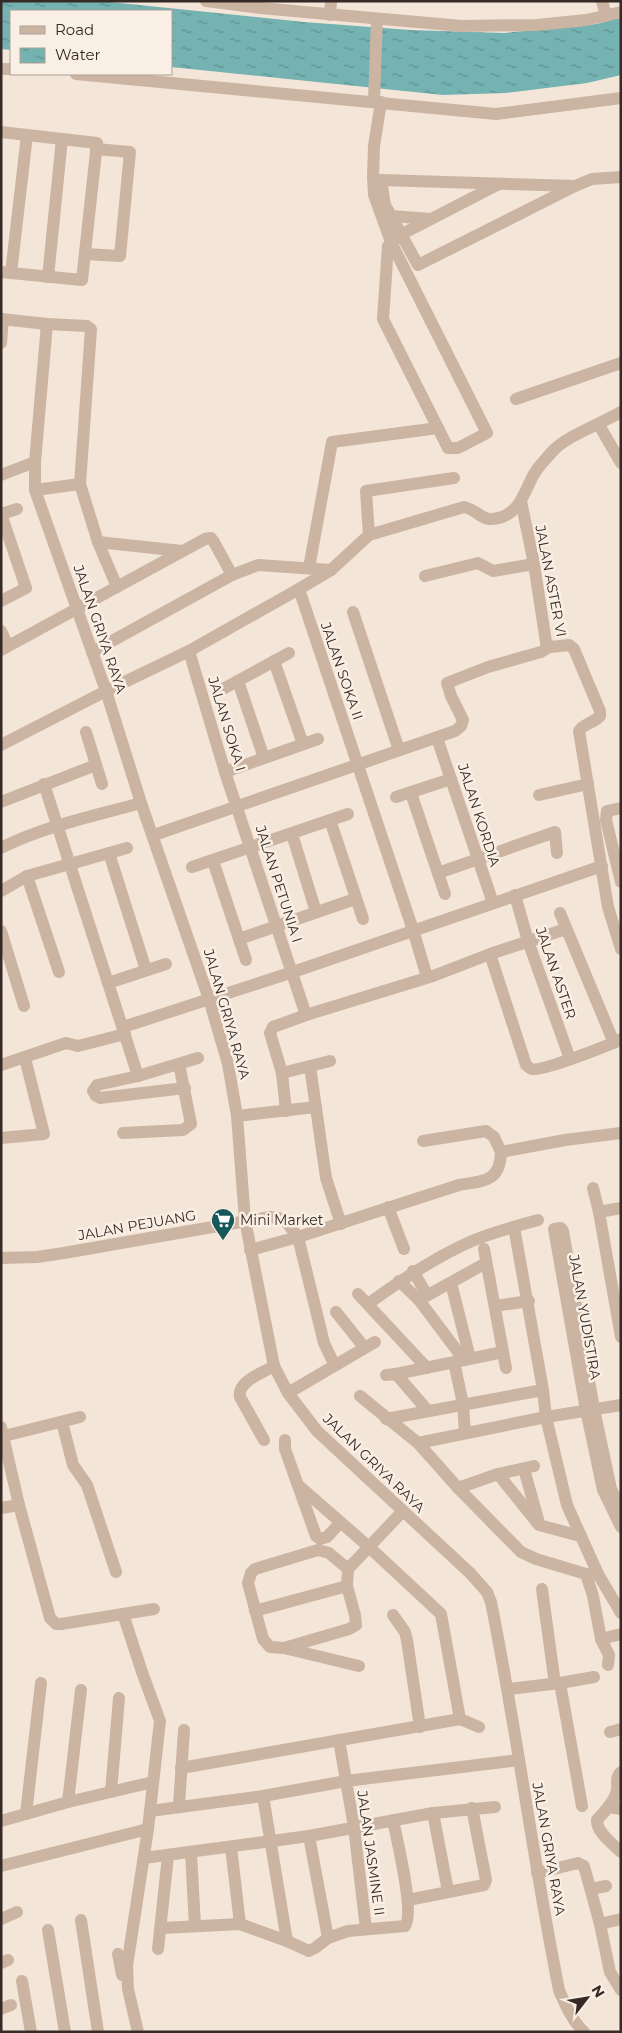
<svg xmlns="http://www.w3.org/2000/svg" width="622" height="2033" viewBox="0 0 622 2033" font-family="Montserrat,sans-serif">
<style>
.water{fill:url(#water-ripples)}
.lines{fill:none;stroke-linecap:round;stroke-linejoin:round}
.minor{stroke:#ccb4a3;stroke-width:12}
.labels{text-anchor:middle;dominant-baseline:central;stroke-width:5;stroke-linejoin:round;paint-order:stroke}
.street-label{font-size:14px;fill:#362a26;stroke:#faefe4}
.poi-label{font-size:14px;fill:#362a26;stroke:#faefe4;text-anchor:start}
</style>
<defs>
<pattern id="water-ripples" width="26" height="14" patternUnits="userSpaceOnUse" patternTransform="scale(1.25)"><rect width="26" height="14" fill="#75b2b2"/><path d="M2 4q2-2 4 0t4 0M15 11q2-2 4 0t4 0" fill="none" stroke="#619191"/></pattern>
</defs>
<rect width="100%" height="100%" fill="#f3e5d8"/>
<polygon class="water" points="1,1 100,1 304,22 410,30 504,33 597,24 621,17 621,75 587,83 506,93 443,95 171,67 171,11 11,11 11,50 1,49"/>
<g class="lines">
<g class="minor">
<polyline points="206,1 260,8 462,26 537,25 586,20 621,12"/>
<polyline points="602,1 606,16"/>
<polyline points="330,15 331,1"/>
<polyline points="1,69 11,69"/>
<polyline points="76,74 496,114 621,98"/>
<polyline points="374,101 377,19"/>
<polyline points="381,102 374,146 373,177 374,195 391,242 487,433 458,448 448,448 383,319 388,246 402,234 499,184"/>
<polyline points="1,132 97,143 82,280 1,272"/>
<polygon points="381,180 575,186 418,265 385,205"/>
<polyline points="575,186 592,179 621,177"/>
<polyline points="391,216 431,219"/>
<polyline points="85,254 120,256 130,152 96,149"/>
<polyline points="11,273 27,135"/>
<polyline points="48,277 62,139"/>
<polyline points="1,319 47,324 87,326 91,329 80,484 98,542 117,587"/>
<path d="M47,324L35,462V490L106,691L141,803L209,999L228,1064L237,1116L245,1220L274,1366L288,1393L317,1431L470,1573L487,1592L491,1602C517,1731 533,1861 559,1990C565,2004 572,2021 584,2032"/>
<polyline points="1,343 3,319"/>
<polyline points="516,399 621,363"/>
<polyline points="599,425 621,463"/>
<polyline points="1,475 35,462"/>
<polyline points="35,490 80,484"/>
<path d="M521,501L534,564L546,642L551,647L569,645L574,649L600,711V716C594,723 583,724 579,731L608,907L621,949"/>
<polyline points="1,514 26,588 1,601"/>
<polyline points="1,514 17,509"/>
<polyline points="369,535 366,491 454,478"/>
<polyline points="98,542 182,551"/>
<polyline points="309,568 332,442 438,428"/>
<polyline points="425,576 478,563 493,571 534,564"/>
<polyline points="299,589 413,930 427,977"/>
<polyline points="353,612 399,750"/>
<polyline points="1,631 8,646"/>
<polyline points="1,650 205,539 211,538 214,542 232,575"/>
<polyline points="189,651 225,772 306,1015"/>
<polyline points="92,652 232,575 258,565 331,570"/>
<polyline points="274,661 303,744"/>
<polyline points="238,681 264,758"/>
<polyline points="223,689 289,653"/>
<polyline points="86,732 102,784"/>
<polyline points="437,738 493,903"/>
<path d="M1,745L106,691L189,651L299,589L331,570L369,535L464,507C481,511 481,524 502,517C521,510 525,490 534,474C538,467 545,460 551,453C565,436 601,424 621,412"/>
<polyline points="225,772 318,739"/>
<polyline points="44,784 138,1076"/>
<polyline points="411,793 445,894"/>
<polyline points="539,795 588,784"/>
<polyline points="396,797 451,779"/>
<polyline points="1,802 96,765"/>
<polyline points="621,808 607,811 606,820 621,882"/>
<polyline points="330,820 363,919"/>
<polyline points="292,834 316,912"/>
<polyline points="154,835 455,731 461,726 463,720 451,696 447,683 488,667 541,652 549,647"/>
<path d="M1,848C44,826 94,816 141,803"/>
<polyline points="109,853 146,970"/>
<polyline points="213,861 246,960"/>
<polyline points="192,867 348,814"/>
<polyline points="438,873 555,832 557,853"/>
<polyline points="27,876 59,972"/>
<polyline points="1,891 27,876 127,848"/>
<polyline points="515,895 528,941 570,1059"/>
<polyline points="560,913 614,1043"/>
<polyline points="1,931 24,1006"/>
<polyline points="239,939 355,899"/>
<path d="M490,954L526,1065C528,1066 530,1069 532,1069C541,1072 610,1045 621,1039"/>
<polyline points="108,983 166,964"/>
<polyline points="123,1027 293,972 602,866"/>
<polyline points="1,1065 66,1043 78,1046 125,1034"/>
<polyline points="310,1066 326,1178 341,1224"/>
<polyline points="282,1073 330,1061"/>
<polyline points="185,1088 100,1098 96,1096 93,1091 97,1085 138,1076 198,1058"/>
<polyline points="286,1111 282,1073 270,1033 273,1027 306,1015 433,976 490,954 566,929"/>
<polyline points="237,1116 316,1107"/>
<polyline points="123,1133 183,1130 191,1124 179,1064"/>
<polyline points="1,1138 44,1134 25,1058"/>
<polyline points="423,1141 486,1131 494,1137 501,1152"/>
<polyline points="593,1188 599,1212 621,1337"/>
<polyline points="388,1207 404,1249"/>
<polyline points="599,1212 621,1208"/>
<polyline points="514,1227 543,1390 546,1417 567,1505 598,1574 621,1613"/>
<polyline points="484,1249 506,1368"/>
<path d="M250,1250L298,1237L459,1185C484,1181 500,1182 501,1152L565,1140L621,1133"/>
<polyline points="1,1258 37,1257 64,1253 270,1217 284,1219 298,1237 324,1343 334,1364"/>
<polyline points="413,1271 427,1295"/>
<polyline points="399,1281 419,1300 464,1360"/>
<polyline points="451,1283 470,1358"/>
<polyline points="358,1294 427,1368"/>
<polyline points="419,1300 486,1263"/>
<path d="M368,1304C401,1280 435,1257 472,1241C494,1232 516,1226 538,1220"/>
<polyline points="495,1306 529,1301"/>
<polyline points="336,1312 364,1347"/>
<polyline points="454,1362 463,1404 465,1433"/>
<polyline points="396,1374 503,1352"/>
<polyline points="386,1375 396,1374 428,1411"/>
<polyline points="288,1393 375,1342"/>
<polyline points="360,1396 418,1443 458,1488 521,1552 536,1559 586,1574 598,1574"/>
<polyline points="386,1419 543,1390"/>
<polyline points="62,1422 73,1465 87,1485 116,1572"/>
<polyline points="1,1427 19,1505 50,1618 56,1624 61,1624 123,1614 142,1672 160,1721 148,1829 127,1966 128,1989 138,2032"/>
<polyline points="4,1436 80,1417"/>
<path d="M264,1440L240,1397C237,1381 263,1373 274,1366"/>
<polyline points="285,1440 285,1449 316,1536 320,1539 327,1537 340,1523"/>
<polyline points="418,1443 546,1417 621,1405"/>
<polyline points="524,1469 538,1519"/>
<polyline points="498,1474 539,1525 580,1536"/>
<polyline points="298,1485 369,1547 441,1614 460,1719"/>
<polyline points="458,1488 498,1474 534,1466"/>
<polyline points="1,1508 19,1505"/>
<polyline points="621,1509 611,1489 594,1409 563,1231 561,1228 554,1229 586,1410 603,1490 621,1527"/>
<polyline points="348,1569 329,1553 318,1550 255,1569 251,1573 248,1583 263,1639 270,1647 284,1648 349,1629 356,1625 355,1615 347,1586 348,1569 402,1512"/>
<polyline points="586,1574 593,1596 601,1639 609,1655 608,1665"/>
<polyline points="542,1589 555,1684"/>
<polyline points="255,1611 347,1586"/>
<polyline points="123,1614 154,1609"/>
<polyline points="393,1615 405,1632 407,1640 420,1727"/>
<polyline points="601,1639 621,1634"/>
<polyline points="284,1648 359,1666"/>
<polyline points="560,1683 582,1806"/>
<polyline points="509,1689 560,1683 594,1677"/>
<polyline points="610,1732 621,1729"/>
<polyline points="339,1740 354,1827 366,1929"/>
<polyline points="181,1768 460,1719 479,1727"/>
<path d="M621,1772C615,1777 618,1783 617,1790C615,1802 604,1812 597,1820C596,1832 613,1844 621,1852"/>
<polyline points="111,1792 119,1698"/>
<polyline points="263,1796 287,1941"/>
<polyline points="68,1802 81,1690"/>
<polyline points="179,1806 184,1730"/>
<polyline points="608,1807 621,1809"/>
<polyline points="150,1811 263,1796 346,1781 519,1760"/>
<polyline points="433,1813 448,1891"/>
<polyline points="26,1814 41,1683"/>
<polyline points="1,1821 68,1802 153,1782"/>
<polyline points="309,1836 328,1938"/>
<polyline points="231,1847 240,1924"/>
<polyline points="191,1853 195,1926"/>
<polyline points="144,1858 309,1836 433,1813 495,1807"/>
<polyline points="1,1866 148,1829"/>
<polyline points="537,1873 578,1863 584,1866 600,1924 610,1972 621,1990"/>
<polyline points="591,1889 606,1886"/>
<polyline points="408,1900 484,1885 486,1880 472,1808"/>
<polyline points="1,1919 17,1912"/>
<polyline points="81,1920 98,2032"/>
<polyline points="600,1924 621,1919"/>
<path d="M162,1928L240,1924L287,1941L309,1951L315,1948L328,1938L348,1931L405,1926C415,1913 397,1840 393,1820"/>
<polyline points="48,1930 65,2032"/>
<polyline points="158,1949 168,1856"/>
<polyline points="118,1954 122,1975"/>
<polyline points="1,1963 8,1960"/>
<polyline points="22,1981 31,2032"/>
<polyline points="1,2009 11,2005"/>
</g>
</g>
<defs>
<g id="supermarket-pin" transform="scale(1.25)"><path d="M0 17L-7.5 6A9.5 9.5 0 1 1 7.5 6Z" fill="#18585a" stroke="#faefe4"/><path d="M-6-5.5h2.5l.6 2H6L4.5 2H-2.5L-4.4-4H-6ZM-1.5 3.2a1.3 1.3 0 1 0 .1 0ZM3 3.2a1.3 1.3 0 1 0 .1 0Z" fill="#fff"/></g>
</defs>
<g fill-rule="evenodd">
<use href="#supermarket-pin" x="223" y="1220"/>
</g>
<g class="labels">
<g class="street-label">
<text transform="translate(551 581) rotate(79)">JALAN ASTER VI</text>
<text transform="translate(100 629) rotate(71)">JALAN GRIYA RAYA</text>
<text transform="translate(342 671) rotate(71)">JALAN SOKA II</text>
<text transform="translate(227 724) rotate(73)">JALAN SOKA I</text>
<text transform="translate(479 815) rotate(72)">JALAN KORDIA</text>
<text transform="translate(279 884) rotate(72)">JALAN PETUNIA I</text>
<text transform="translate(556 973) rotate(71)">JALAN ASTER</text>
<text transform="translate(227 1014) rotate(74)">JALAN GRIYA RAYA</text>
<text transform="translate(137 1225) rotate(-10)">JALAN PEJUANG</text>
<text transform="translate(585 1317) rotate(80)">JALAN YUDISTIRA</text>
<text transform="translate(374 1463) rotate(44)">JALAN GRIYA RAYA</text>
<text transform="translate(549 1849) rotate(80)">JALAN GRIYA RAYA</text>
<text transform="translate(371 1853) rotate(82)">JALAN JASMINE II</text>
</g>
<g class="poi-label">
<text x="240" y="1220">Mini Market</text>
</g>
</g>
<rect width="622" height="2033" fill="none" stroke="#362a26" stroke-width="5"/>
<rect x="10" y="10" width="162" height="65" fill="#faefe4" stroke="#aca098"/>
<rect x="20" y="26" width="25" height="8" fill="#ccb4a3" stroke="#aca098"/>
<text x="55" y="35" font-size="15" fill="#362a26">Road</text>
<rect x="20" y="48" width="25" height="15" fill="url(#water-ripples)" stroke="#aca098"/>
<text x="55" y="60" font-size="15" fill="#362a26">Water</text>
<g transform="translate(587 1998) rotate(59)" stroke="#faefe4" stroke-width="4" paint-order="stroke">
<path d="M0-4L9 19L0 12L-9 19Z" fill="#362a26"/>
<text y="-8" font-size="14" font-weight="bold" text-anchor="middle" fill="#362a26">N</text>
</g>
</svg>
